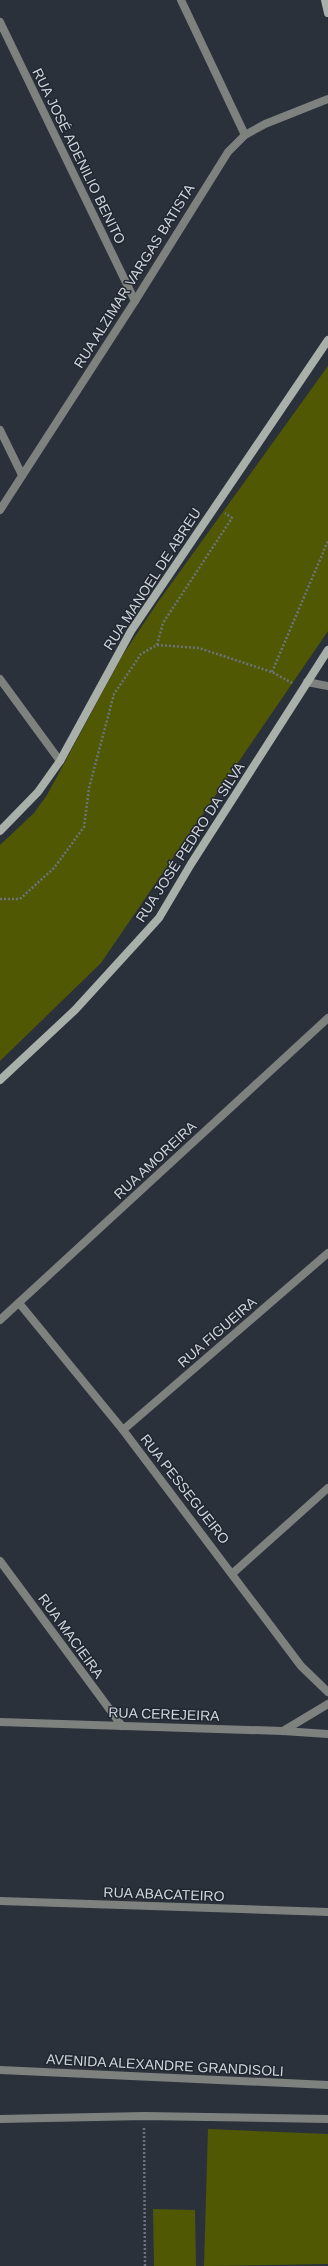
<svg xmlns="http://www.w3.org/2000/svg" width="328" height="2266" viewBox="0 0 328 2266" font-family="Arial,sans-serif">
<style>
.green{fill:#505803}
.lines{fill:none;stroke-linecap:round;stroke-linejoin:round}
.path{stroke:#6d727b;stroke-width:2.5;stroke-dasharray:2 2;stroke-linecap:butt}
.street{stroke:#7d827e;stroke-width:8}
.secondary{stroke:#a8b0a9;stroke-width:8}
.labels{text-anchor:middle;dominant-baseline:central;stroke-width:3;stroke-linejoin:round;paint-order:stroke}
.street-label{font-size:14px;fill:#d0d5db;stroke:#212731}
</style>
<rect width="100%" height="100%" fill="#2b313b"/>
<g class="green">
<polygon points="328,366 328,631 101,963 0,1061 0,845 34,813 47,795 122,656 158,602"/>
<polygon points="208,2129 328,2134 328,2264 204,2266"/>
<polygon points="153,2209 195,2210 196,2266 154,2266"/>
</g>
<g class="lines">
<g class="path">
<polyline points="157,645 163,623 232,518 225,513"/>
<polyline points="272,672 328,541"/>
<polyline points="0,899 20,899 54,868 84,827 89,788 114,694 141,654 157,645 199,648 272,672 292,683"/>
<polyline points="144,2128 145,2266"/>
</g>
<g class="street">
<polyline points="181,0 245,135"/>
<polyline points="0,22 135,301"/>
<polyline points="0,430 22,475"/>
<polyline points="0,510 135,301 228,152 245,135 265,124 328,99"/>
<polyline points="0,679 60,761"/>
<polyline points="307,682 328,686"/>
<polyline points="19,1303 123,1430 301,1666 328,1692"/>
<polyline points="0,1320 328,1018"/>
<polyline points="123,1430 328,1253"/>
<polyline points="0,1561 122,1726"/>
<polyline points="233,1573 328,1488"/>
<polyline points="0,1722 283,1731 328,1734"/>
<polyline points="283,1731 328,1704"/>
<polyline points="0,1901 328,1912"/>
<polyline points="0,2070 328,2085"/>
<polyline points="0,2119 144,2116 328,2119"/>
</g>
<g class="secondary">
<polyline points="325,0 328,13"/>
<polyline points="0,831 38,792 60,761 131,631 328,340"/>
<polyline points="0,1080 75,1010 159,918 191,864 328,650"/>
</g>
</g>
<g class="labels">
<g class="street-label">
<text transform="translate(79 156) rotate(64)">RUA JOSÉ ADENILIO BENITO</text>
<text transform="translate(134 276) rotate(-58)">RUA ALZIMAR VARGAS BATISTA</text>
<text transform="translate(152 579) rotate(-57)">RUA MANOEL DE ABREU</text>
<text transform="translate(190 842) rotate(-57)">RUA JOSÉ PEDRO DA SILVA</text>
<text transform="translate(155 1160) rotate(-43)">RUA AMOREIRA</text>
<text transform="translate(217 1332) rotate(-41)">RUA FIGUEIRA</text>
<text transform="translate(185 1489) rotate(52)">RUA PESSEGUEIRO</text>
<text transform="translate(71 1636) rotate(54)">RUA MACIEIRA</text>
<text transform="translate(164 1714) rotate(2)">RUA CEREJEIRA</text>
<text transform="translate(164 1894) rotate(2)">RUA ABACATEIRO</text>
<text transform="translate(165 2065) rotate(3)">AVENIDA ALEXANDRE GRANDISOLI</text>
</g>
</g>
</svg>
